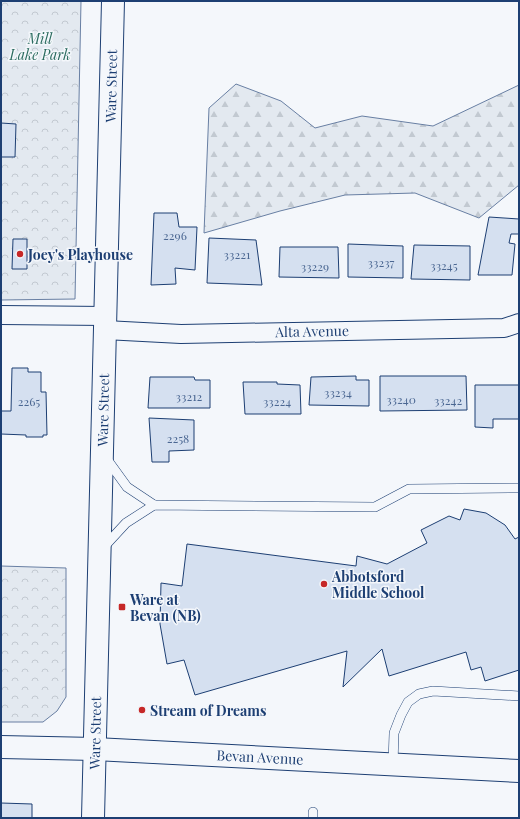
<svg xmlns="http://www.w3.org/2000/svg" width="520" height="819" viewBox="0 0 520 819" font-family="'Playfair Display',serif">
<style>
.forest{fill:url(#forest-firs);stroke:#687fa3}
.park{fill:url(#park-crowns);stroke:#687fa3}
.building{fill:#d5e0f0;stroke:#1d3f73}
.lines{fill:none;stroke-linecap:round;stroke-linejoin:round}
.lane-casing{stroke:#1d3f73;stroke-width:10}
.street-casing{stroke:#1d3f73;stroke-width:20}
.secondary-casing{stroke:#1d3f73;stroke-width:24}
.lane{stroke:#f4f7fb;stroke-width:9}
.street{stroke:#f4f7fb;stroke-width:18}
.secondary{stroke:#f4f7fb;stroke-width:22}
.poi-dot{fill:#c62828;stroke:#f4f7fb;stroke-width:1.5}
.labels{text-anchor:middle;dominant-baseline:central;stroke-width:3;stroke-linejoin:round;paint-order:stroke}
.number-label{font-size:12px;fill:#4b6792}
.park-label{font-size:14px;font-style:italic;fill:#2c6c60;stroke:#f4f7fb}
.street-label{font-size:14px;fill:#1d3f73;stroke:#f4f7fb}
.poi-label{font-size:14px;font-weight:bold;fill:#1d3f73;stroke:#f4f7fb;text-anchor:start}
</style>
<defs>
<pattern id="forest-firs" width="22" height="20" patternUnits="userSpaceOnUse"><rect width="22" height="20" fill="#e3e9f0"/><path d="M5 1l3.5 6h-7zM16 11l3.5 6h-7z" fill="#c2c9d1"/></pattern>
<pattern id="park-crowns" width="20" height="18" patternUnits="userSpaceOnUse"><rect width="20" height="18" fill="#e3e9f0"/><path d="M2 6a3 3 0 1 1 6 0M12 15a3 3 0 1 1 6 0" fill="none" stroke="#c2c9d1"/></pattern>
</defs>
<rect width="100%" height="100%" fill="#f4f7fb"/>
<polygon class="forest" points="236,84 281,101 315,128 362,116 433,126 519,85 519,185 479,218 415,193 345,195 280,211 204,233 209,108"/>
<g class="park">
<polygon points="1,1 81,1 75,299 1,300"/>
<polygon points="1,566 66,568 66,697 57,711 43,722 1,722"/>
</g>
<g class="building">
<polygon points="1,123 16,124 15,157 1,157"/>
<polygon points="154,213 177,213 179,227 197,227 195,270 175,268 176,284 151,285"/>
<polygon points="489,217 519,219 519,234 511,234 509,243 515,244 512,275 478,275"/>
<polygon points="209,238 256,240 262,285 207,283"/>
<polygon points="13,239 27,239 27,269 12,269"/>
<polygon points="348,244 403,246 403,278 348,277"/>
<polygon points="414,245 470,246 470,280 411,279"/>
<polygon points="280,247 338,247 339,278 279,277"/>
<polygon points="12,368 28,368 28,372 41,372 41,392 46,392 47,435 43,435 43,437 26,437 26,435 1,434 1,411 11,411"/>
<polygon points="356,376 356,380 369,380 369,406 309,405 311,377"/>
<polygon points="380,376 466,376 467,410 380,411"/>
<polygon points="150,377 194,377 195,380 210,380 210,408 148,408"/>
<polygon points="243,382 277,382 277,384 300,385 301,414 245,414"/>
<polygon points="475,385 519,385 519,419 493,419 493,428 475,427"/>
<polygon points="149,418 194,420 194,450 169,451 169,462 152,462"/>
<polygon points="464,509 486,513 505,525 515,539 519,537 519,670 485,681 481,667 471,670 466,652 389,676 382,649 343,687 347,651 195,695 184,660 167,664 160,624 161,583 182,586 187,544 356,566 357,556 387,564 427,543 421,530 449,516 460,520"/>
<polygon points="1,803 32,804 32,818 1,818"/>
</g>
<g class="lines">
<g class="lane-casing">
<g id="lane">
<polyline points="106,458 127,487 154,505"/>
<polyline points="102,549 126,523 154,505 375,507 409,489 519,488"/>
<polyline points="393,764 394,733 401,715 408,702 419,694 433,691 519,696"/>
<polyline points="313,818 313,812"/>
</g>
</g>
<g class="street-casing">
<g id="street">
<polyline points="1,315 106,316"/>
<polyline points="105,330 181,334 504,328 519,323"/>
</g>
</g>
<g class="secondary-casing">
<g id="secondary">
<polyline points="1,747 95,749 519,771"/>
<polyline points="93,818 113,1"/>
</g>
</g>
<use href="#lane" class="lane"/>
<use href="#street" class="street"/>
<use href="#secondary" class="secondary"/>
</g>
<g class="poi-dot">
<circle cx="20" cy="254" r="4"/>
<circle cx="324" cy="584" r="4"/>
<rect x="118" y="603" width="8" height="8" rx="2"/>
<circle cx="142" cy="710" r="4"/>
</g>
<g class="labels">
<g class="number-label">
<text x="175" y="235">2296</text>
<text x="237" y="254">33221</text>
<text x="381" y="262">33237</text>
<text x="444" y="265">33245</text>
<text x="315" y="266">33229</text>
<text x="338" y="392">33234</text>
<text x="189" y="396">33212</text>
<text x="401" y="399">33240</text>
<text x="448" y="400">33242</text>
<text x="29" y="401">2265</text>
<text x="277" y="401">33224</text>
<text x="178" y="438">2258</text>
</g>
<g class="park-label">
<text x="40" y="38">Mill<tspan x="40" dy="16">Lake Park</tspan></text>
</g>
<g class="street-label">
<text transform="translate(111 86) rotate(-89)">Ware Street</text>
<text transform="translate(312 331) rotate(-1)">Alta Avenue</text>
<text transform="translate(103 410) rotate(-89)">Ware Street</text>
<text transform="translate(95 733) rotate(-89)">Ware Street</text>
<text transform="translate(260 757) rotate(3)">Bevan Avenue</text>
</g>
<g class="poi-label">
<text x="28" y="254">Joey's Playhouse</text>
<text x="332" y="576">Abbotsford<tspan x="332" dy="16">Middle School</tspan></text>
<text x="130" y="599">Ware at<tspan x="130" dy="16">Bevan (NB)</tspan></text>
<text x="150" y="710">Stream of Dreams</text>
</g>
</g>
<rect width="520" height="819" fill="none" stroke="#1d3f73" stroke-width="4"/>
</svg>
